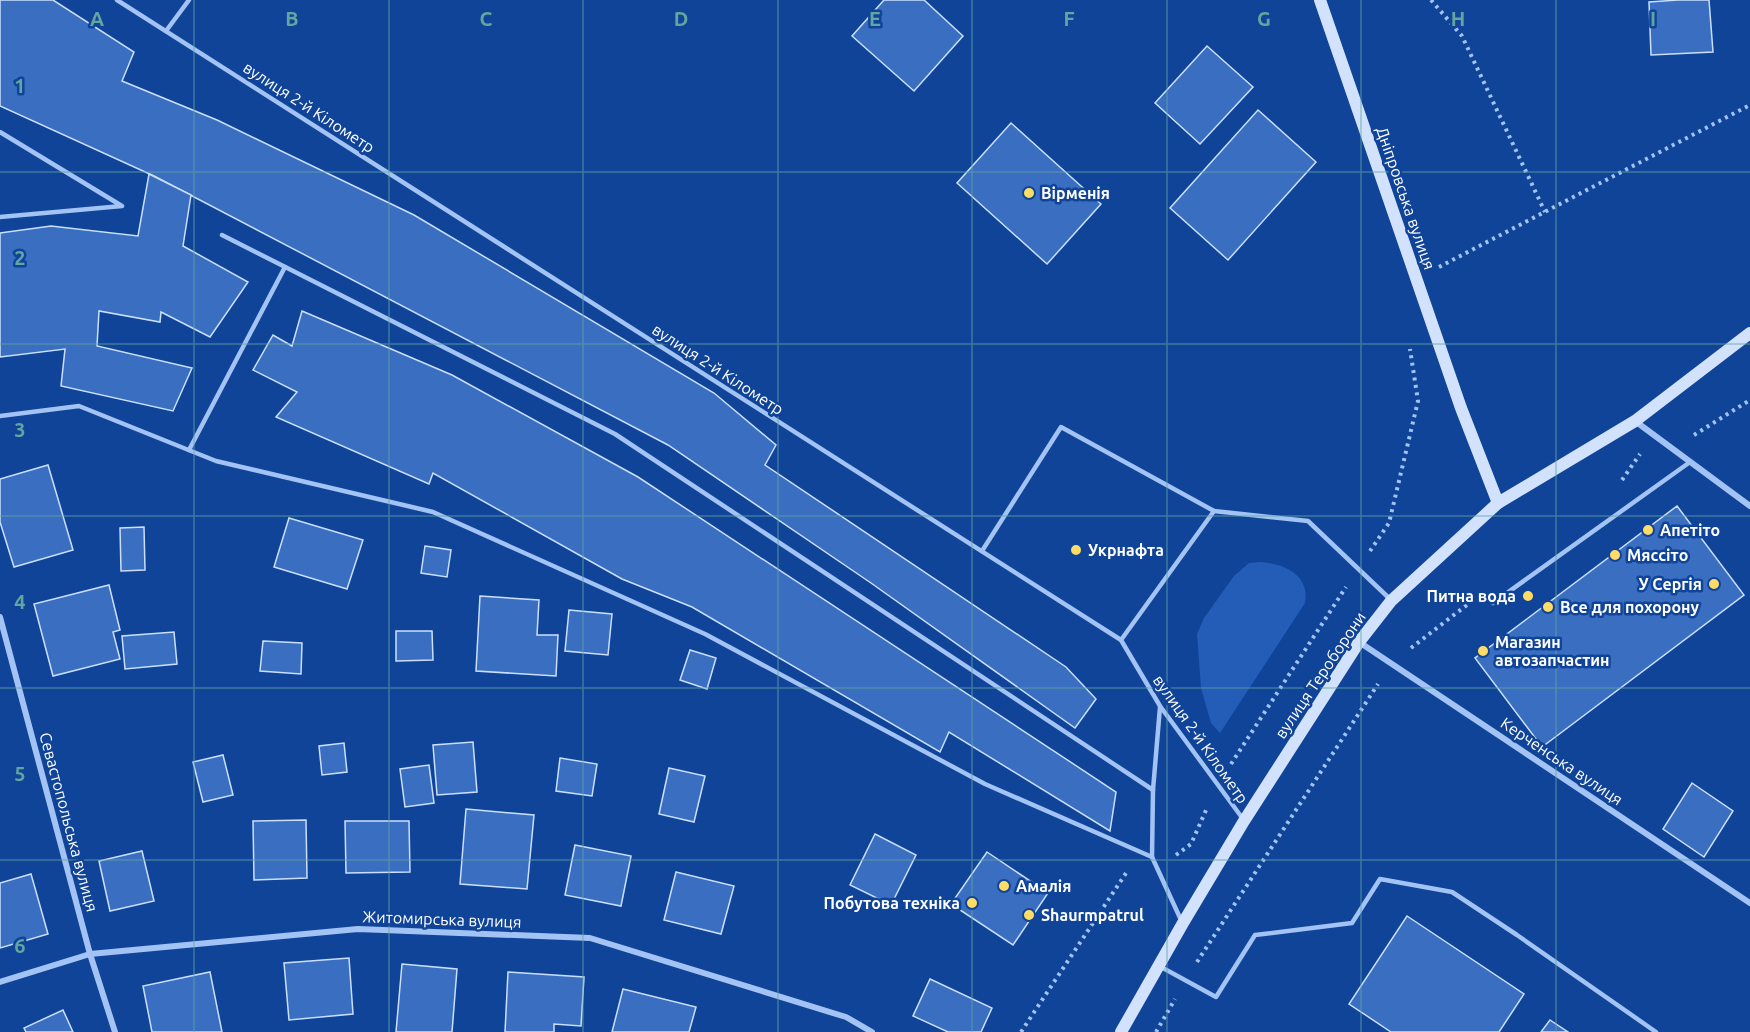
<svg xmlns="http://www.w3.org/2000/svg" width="1750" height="1032" viewBox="0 0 1750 1032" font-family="Ubuntu,sans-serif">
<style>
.green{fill:#235db8}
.building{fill:#396ec1;stroke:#cbdffe;stroke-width:1.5}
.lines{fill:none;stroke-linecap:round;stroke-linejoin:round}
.path{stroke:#a2c3f4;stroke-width:4;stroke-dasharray:3 4.5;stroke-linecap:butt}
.lane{stroke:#a2c3f4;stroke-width:4.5}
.street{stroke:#a2c3f4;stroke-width:6}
.secondary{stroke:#d2e2fd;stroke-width:12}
.grid{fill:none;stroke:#63a6a1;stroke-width:1.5;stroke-opacity:0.55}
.poi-dot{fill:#ffdc66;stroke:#104499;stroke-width:2}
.labels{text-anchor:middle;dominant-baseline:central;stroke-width:5;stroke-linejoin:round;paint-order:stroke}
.street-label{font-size:16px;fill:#fff;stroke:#104499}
.poi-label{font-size:16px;font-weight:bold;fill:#fff;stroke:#104499;text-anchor:start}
.grid-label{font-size:20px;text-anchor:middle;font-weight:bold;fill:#63a6a1;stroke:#104499;stroke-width:5;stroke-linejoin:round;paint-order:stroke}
</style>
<rect width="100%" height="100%" fill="#104499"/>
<path class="green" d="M1259,562C1284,563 1310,575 1305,603L1220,733L1211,723L1201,688L1197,634L1204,618L1234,576L1249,563Z"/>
<g class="building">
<polygon points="0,0 53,0 134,52 122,81 217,120 414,215 714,393 776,445 765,465 1066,667 1096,699 1075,728 871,583 668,445 154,176 0,106"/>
<polygon points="884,0 924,0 963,36 914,91 852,36"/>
<polygon points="1678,0 1709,0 1713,52 1651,55 1649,2"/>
<polygon points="1207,46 1253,87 1200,144 1155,103"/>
<polygon points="1258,110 1316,162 1228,260 1170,208"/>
<polygon points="1011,123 1101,204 1047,264 957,183"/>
<polygon points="149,174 191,195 183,246 248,282 210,337 161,312 160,322 99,311 97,346 192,368 173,411 61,386 65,349 0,357 0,233 51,226 138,236"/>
<polygon points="302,311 452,375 638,477 1116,792 1110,831 949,732 940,752 692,607 622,579 433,473 429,484 276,417 297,392 253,370 273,335 292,346"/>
<polygon points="48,465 73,550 14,567 0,522 0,479"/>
<polygon points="1677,506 1744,595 1542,747 1475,658"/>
<polygon points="289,518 363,540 347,589 274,567"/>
<polygon points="144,527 145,570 121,571 120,528"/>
<polygon points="425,546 451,550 447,577 421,573"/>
<polygon points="109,585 120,630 113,632 120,659 53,676 34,604"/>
<polygon points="480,596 539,600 537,635 558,635 556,676 476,671"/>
<polygon points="569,610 612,614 608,655 565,651"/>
<polygon points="396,631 432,631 433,660 396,661"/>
<polygon points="174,632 177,664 125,669 122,636"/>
<polygon points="263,641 302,643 301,674 260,671"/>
<polygon points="690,650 716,658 707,689 680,680"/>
<polygon points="473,742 477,792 437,795 433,745"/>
<polygon points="344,743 347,772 322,775 319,746"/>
<polygon points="223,755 233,795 203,802 193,762"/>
<polygon points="560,758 597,764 592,796 556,791"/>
<polygon points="429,765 434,803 405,807 400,769"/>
<polygon points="669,768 705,776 694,822 659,814"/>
<polygon points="1692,783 1733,811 1704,857 1663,829"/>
<polygon points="466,809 534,815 527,889 460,884"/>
<polygon points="306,820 307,878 254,880 253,821"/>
<polygon points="345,821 409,821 410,872 346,873"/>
<polygon points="875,834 916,855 891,905 850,885"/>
<polygon points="575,845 631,856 621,906 565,895"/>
<polygon points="142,851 154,901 110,911 99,861"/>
<polygon points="987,852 1048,893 1013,945 951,904"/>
<polygon points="676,872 734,886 721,934 664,920"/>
<polygon points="31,874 48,934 0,948 0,883"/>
<polygon points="1407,916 1524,994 1499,1032 1391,1032 1349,1004"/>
<polygon points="349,958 353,1014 289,1020 284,963"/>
<polygon points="402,964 457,969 452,1032 396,1032"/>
<polygon points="210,972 222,1032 152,1032 143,986"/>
<polygon points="508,972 584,977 581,1026 554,1024 554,1032 505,1032"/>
<polygon points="930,979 992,1008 981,1032 948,1032 913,1016"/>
<polygon points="623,989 696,1007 689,1032 612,1032"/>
<polygon points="63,1010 73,1032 26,1032 24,1028"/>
<polygon points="1550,1020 1568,1032 1541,1032"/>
</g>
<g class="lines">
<g class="path">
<polyline points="1431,0 1462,36 1545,212"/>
<polyline points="1439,267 1750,105"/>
<polyline points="1694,435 1750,400"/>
<polyline points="1622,480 1640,454"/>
<polyline points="1370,551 1389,523 1418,401 1410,349"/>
<polyline points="1411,648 1472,601"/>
<polyline points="1231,764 1346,587"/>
<polyline points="1176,855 1191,844 1207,808"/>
<polyline points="1197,962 1378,684"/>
<polyline points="1021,1032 1128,870"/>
<polyline points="1156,1032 1175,999"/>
</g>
<g class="lane">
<polyline points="117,0 1121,640 1160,706 1243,819"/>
<polyline points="166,31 189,0"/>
<polyline points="0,132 122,206 0,217"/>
<polyline points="222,235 615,434 1153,790"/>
<polyline points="0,416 79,406 216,461 433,512 705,634 985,784 1152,857"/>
<polyline points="189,450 285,267"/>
<polyline points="982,551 1061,427 1214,511 1308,521 1391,600"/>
<polyline points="1493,603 1690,462"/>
<polyline points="1121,640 1214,511"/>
<polyline points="1160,707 1153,790 1152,857 1181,920"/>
<polyline points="1161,967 1216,997 1255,935 1352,923 1380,879 1452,892 1517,935 1656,1032"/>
</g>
<g class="street">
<polyline points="1635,421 1750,506"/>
<polyline points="0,617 90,954 115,1032"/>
<polyline points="1359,642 1750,903"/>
<polyline points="0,982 90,954 358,929 590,938 846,1017 872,1032"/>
</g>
<g class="secondary">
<polyline points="1320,0 1461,408 1498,503"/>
<polyline points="1121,1032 1183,923 1244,821 1359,642 1391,601 1498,503 1635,421 1750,333"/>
</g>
</g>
<path class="grid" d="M194,0V1032M389,0V1032M583,0V1032M778,0V1032M972,0V1032M1167,0V1032M1361,0V1032M1556,0V1032M0,172H1750M0,344H1750M0,516H1750M0,688H1750M0,860H1750"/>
<g class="poi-dot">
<circle cx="1029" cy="193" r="6"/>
<circle cx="1648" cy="530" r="6"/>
<circle cx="1076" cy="550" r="6"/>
<circle cx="1615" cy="555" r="6"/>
<circle cx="1714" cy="584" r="6"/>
<circle cx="1528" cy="596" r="6"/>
<circle cx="1548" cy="607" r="6"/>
<circle cx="1483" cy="651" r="6"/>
<circle cx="1004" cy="886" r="6"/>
<circle cx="972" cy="903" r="6"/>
<circle cx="1029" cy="915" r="6"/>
</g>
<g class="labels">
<g class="street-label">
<text transform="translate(309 107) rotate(33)">вулиця 2-й Кілометр</text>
<text transform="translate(1406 198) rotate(71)">Дніпровська вулиця</text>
<text transform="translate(718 369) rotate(33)">вулиця 2-й Кілометр</text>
<text transform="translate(1320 675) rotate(-56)">вулиця Тероборони</text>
<text transform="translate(1201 739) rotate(55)">вулиця 2-й Кілометр</text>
<text transform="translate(1562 761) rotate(34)">Керченська вулиця</text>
<text transform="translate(69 822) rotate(75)">Севастопольська вулиця</text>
<text transform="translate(442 919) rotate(2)">Житомирська вулиця</text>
</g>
<g class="poi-label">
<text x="1041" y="193">Вірменія</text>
<text x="1660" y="530">Апетіто</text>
<text x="1088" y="550">Укрнафта</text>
<text x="1627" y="555">Мяссіто</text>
<text x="1702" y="584" text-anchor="end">У Сергія</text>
<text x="1516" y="596" text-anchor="end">Питна вода</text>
<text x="1560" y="607">Все для похорону</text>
<text x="1495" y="642">Магазин<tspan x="1495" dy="18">автозапчастин</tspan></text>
<text x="1016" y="886">Амалія</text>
<text x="960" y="903" text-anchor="end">Побутова техніка</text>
<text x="1041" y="915">Shaurmpatrul</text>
</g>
</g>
<g class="grid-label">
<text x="97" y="26">A</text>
<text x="292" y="26">B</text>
<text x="486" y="26">C</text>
<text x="681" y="26">D</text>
<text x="875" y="26">E</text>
<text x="1069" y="26">F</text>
<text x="1264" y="26">G</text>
<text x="1458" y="26">H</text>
<text x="1653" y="26">I</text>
<text x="20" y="93">1</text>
<text x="20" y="265">2</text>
<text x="20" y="437">3</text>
<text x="20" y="609">4</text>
<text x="20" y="781">5</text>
<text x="20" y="953">6</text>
</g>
</svg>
